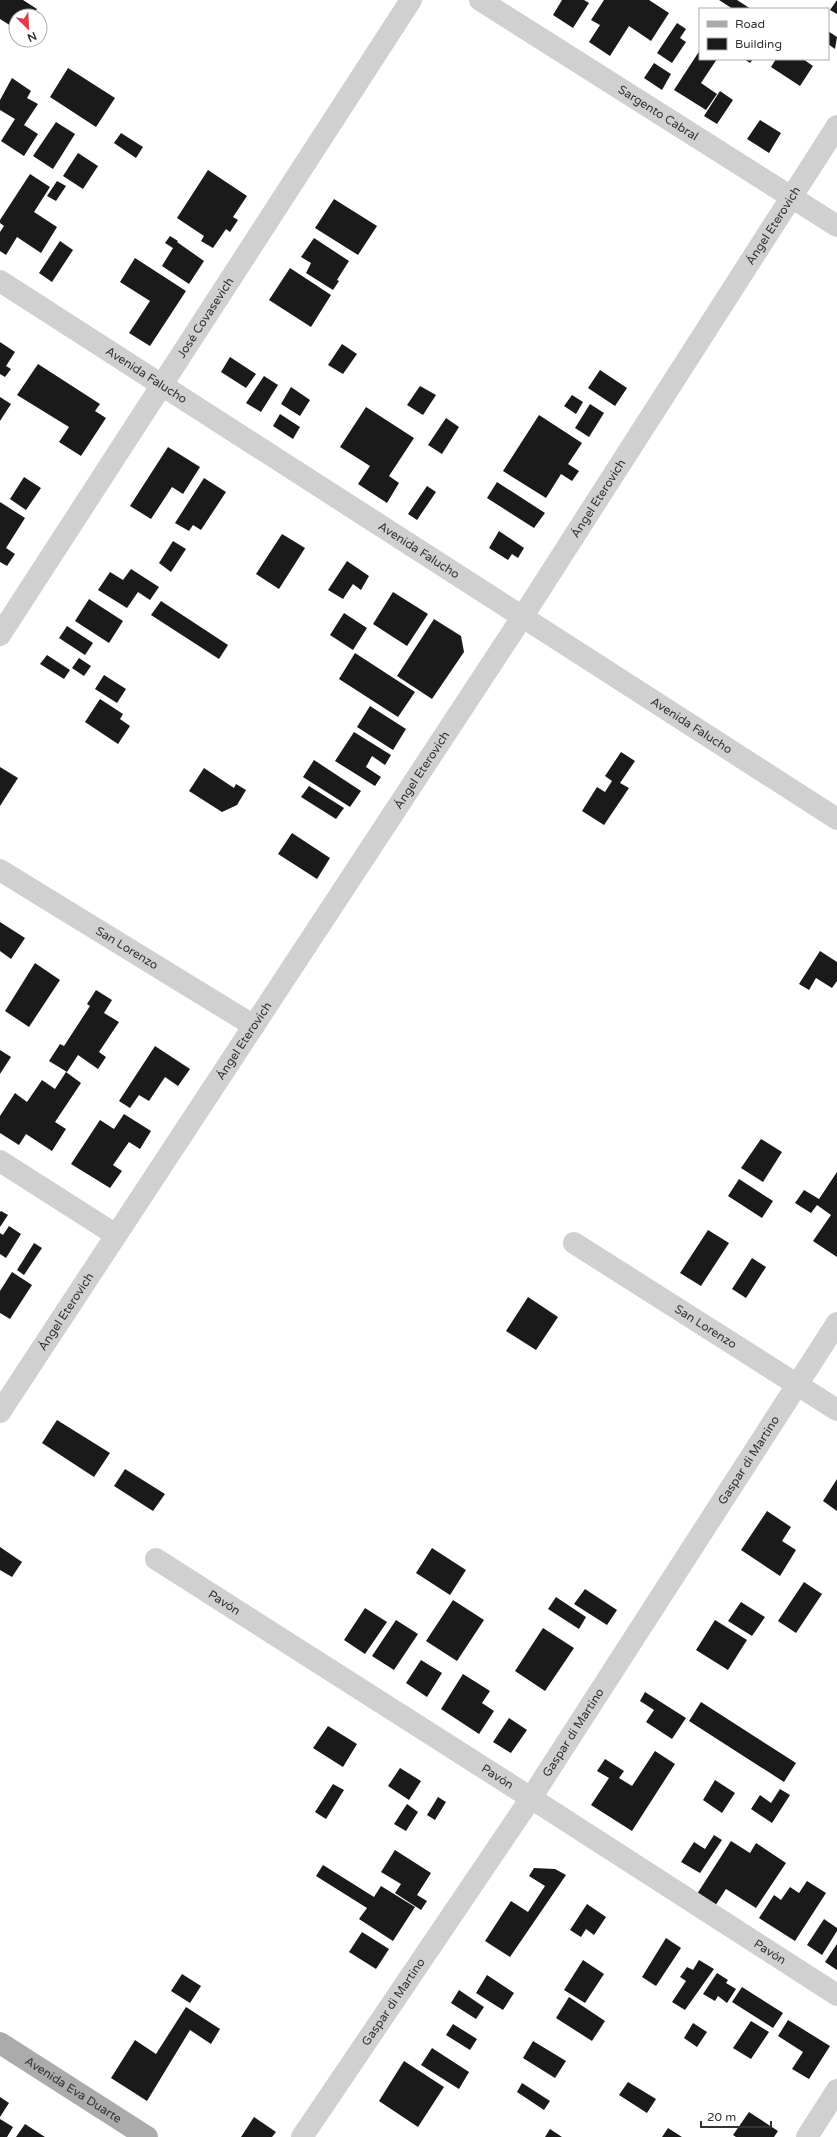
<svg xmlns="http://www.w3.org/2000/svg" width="837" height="2137" viewBox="0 0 837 2137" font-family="'Varela Round',sans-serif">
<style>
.building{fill:#1a1a1a}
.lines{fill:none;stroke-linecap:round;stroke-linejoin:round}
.minor{stroke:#d0d0d0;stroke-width:22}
.major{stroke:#ababab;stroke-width:22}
.labels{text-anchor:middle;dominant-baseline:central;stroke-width:4;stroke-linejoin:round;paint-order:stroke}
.street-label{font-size:12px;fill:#333;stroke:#fff}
</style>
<rect width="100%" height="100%" fill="#fff"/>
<g class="building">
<polygon points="0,0 23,0 37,9 32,16 16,16 16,29 0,19"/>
<polygon points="562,0 584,0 589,3 573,28 553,15"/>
<polygon points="604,0 649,0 669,13 651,41 629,26 610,56 589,42 600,25 591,20"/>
<polygon points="719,0 737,0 751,9 733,9"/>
<polygon points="837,0 837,14 830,10"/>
<polygon points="677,23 686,29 680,38 686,42 672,63 657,53"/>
<polygon points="828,31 837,37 835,49 828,44"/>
<polygon points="700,50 700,59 717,59 701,83 717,94 706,110 674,90"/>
<polygon points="744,59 753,59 750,63"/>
<polygon points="776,59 803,59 813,66 800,86 771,67"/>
<polygon points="654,63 671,74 662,90 644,78"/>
<polygon points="68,68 115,98 96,127 50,97"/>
<polygon points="12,78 31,91 27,98 38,104 24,125 38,134 24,156 1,141 15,119 0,110 0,100"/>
<polygon points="720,91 733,100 717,124 704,116"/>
<polygon points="760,120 781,133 769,153 747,139"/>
<polygon points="56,122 75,134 53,169 33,156"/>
<polygon points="121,133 143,147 136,158 114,143"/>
<polygon points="78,153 98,166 83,189 63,176"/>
<polygon points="208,170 247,196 233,217 238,220 230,232 226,229 213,248 201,241 204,236 177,218"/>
<polygon points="30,174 50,187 34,212 57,227 41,253 17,237 6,255 0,251 0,232 4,226 0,223 0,220"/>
<polygon points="57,181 66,186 56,201 47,196"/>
<polygon points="334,199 377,226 358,255 315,228"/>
<polygon points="170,236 178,241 177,242 204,261 189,284 162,266 173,248 165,243"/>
<polygon points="314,238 349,261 337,280 339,281 333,290 306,273 311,263 301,257"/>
<polygon points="60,241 73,250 52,282 39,273"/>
<polygon points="135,258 186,291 150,346 129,333 150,301 120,282"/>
<polygon points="290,268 331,295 311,327 269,300"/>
<polygon points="0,342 15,352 6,366 11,369 5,377 0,374"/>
<polygon points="342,344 357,354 343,374 328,365"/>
<polygon points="230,357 256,374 246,388 221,372"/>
<polygon points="38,364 100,404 95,411 106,418 81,456 59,442 69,427 17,395"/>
<polygon points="600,370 627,388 615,406 588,388"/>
<polygon points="264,376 278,385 261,412 246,403"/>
<polygon points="420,386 436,395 423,415 407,405"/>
<polygon points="291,387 310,400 300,416 281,404"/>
<polygon points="572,395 583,402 576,414 564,406"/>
<polygon points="0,397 11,404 0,421"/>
<polygon points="590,404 604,413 589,437 575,428"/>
<polygon points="366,407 414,438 389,476 399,483 387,503 358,484 370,466 340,447"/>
<polygon points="280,414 300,427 293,439 273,426"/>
<polygon points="539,415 582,443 568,464 579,471 572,481 561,474 546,498 503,471"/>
<polygon points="446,418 459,427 442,454 428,445"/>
<polygon points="168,447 200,467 183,494 172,487 151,519 130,506"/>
<polygon points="24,477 41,488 26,510 10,499"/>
<polygon points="204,478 226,492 201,530 193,525 189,531 175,523"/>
<polygon points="497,482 545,513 534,528 487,498"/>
<polygon points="427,486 436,492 417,520 408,514"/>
<polygon points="0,502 25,518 6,548 15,554 7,566 0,562"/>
<polygon points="499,531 524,548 518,558 512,554 508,560 489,548"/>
<polygon points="282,534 305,548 279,589 256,574"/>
<polygon points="173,541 186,549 171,572 159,563"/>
<polygon points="347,561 369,576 361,590 353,584 343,599 328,590"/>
<polygon points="131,569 159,587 150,600 138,592 127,608 98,590 110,572 123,580"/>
<polygon points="393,592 428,614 407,646 373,624"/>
<polygon points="89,599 123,621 109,643 75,621"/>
<polygon points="161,601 228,645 219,659 151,615"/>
<polygon points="344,613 367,628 353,650 330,635"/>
<polygon points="434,619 461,636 464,652 432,699 397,676"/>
<polygon points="67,626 93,643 85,655 59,638"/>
<polygon points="355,653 415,692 398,717 339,679"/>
<polygon points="47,655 70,670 64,679 40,664"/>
<polygon points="79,658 91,666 84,676 72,668"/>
<polygon points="104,675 126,689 117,703 95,689"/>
<polygon points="100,699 123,714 120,719 130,726 118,744 85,722"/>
<polygon points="370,706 406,729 393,750 357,727"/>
<polygon points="354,732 391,755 385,765 372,756 366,767 381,777 375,786 335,761"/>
<polygon points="621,752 635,761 620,783 629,788 604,825 582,811 597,787 605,792 612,781 605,776"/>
<polygon points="314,760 361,791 350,807 303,777"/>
<polygon points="0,767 18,778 0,806"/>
<polygon points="204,768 234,788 236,784 246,790 237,805 222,812 189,791"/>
<polygon points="309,786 344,808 336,819 301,797"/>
<polygon points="292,833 330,858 317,879 278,854"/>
<polygon points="0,922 25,938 11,959 0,951"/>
<polygon points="820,951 837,962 837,981 832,988 816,978 809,990 799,984"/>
<polygon points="35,963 60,980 29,1027 5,1011"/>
<polygon points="96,990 112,1000 104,1013 119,1022 99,1052 106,1057 98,1069 78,1055 67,1072 49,1061 60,1044 64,1046 90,1006 87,1004"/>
<polygon points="155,1046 190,1069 178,1086 165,1077 149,1101 139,1095 130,1108 119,1101"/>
<polygon points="0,1050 11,1057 0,1074"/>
<polygon points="66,1072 81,1083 55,1122 66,1129 52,1151 26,1134 19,1145 0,1133 0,1116 15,1093 27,1102 42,1080 55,1089"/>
<polygon points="124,1114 151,1131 140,1149 129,1142 113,1165 122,1171 110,1188 71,1164 100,1120 114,1129"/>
<polygon points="761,1139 782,1152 763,1182 741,1168"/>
<polygon points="837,1172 837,1257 813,1241 831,1215 817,1205 811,1213 795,1203 804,1190 819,1199"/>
<polygon points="739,1179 773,1201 762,1218 728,1196"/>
<polygon points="1,1211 8,1215 0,1227 0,1212"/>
<polygon points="9,1226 21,1234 6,1258 0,1254 0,1233 3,1235"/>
<polygon points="708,1230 729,1243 701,1286 680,1273"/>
<polygon points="34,1243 42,1248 24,1275 17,1270"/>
<polygon points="752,1258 766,1267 746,1298 732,1289"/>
<polygon points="12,1272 32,1285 10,1319 0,1313 0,1291"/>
<polygon points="528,1297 558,1317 536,1350 506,1331"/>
<polygon points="57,1420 110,1453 94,1477 42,1443"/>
<polygon points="125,1469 165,1494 153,1511 114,1486"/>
<polygon points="837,1479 837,1511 823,1501"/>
<polygon points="767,1511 791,1527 782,1541 796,1550 780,1576 741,1550"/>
<polygon points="0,1547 22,1562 12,1577 0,1570"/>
<polygon points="432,1548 466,1570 450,1595 416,1573"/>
<polygon points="804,1582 822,1594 796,1633 778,1621"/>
<polygon points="585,1589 617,1610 607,1625 574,1604"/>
<polygon points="556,1597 586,1617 579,1629 548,1609"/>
<polygon points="453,1600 484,1620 457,1661 426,1641"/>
<polygon points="741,1602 765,1617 752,1636 728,1621"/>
<polygon points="365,1608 387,1622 365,1654 344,1640"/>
<polygon points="396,1620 418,1634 394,1670 372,1656"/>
<polygon points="715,1620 747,1640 728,1670 696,1650"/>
<polygon points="543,1628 574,1648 545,1691 515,1671"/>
<polygon points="421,1660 442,1673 427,1697 406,1683"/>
<polygon points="463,1674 490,1691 482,1703 494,1711 479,1734 441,1709"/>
<polygon points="645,1692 686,1718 672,1739 646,1722 654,1710 640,1701"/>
<polygon points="701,1702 796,1763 784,1782 689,1721"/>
<polygon points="509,1718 527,1730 511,1753 493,1742"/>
<polygon points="328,1726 357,1744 343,1767 313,1748"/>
<polygon points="655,1751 675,1764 632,1831 591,1805 609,1778 597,1771 605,1759 624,1771 619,1778 632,1786"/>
<polygon points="400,1768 421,1781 409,1800 388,1786"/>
<polygon points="715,1780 735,1793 722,1813 703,1800"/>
<polygon points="333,1784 344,1790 326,1819 315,1812"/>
<polygon points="780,1789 790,1795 772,1823 751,1809 760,1795 771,1803"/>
<polygon points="438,1797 446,1802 435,1820 427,1815"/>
<polygon points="407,1804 418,1812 406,1831 394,1824"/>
<polygon points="714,1835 722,1840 700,1873 681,1862 694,1842 705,1849"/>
<polygon points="731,1841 750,1853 756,1843 786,1863 756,1908 726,1889 715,1906 697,1894"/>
<polygon points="395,1850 431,1873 417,1895 427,1901 421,1910 395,1893 401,1884 381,1872"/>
<polygon points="323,1865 374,1897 381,1886 415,1907 393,1941 359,1919 367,1908 316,1876"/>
<polygon points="534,1868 555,1869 566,1875 510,1957 485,1941 511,1901 528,1912 545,1886 529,1876"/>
<polygon points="807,1881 826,1893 795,1941 759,1918 774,1895 781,1900 790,1887 799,1893"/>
<polygon points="587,1904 606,1917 594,1935 586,1929 581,1937 570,1930"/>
<polygon points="824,1919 837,1928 837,1931 822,1955 807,1945"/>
<polygon points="362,1932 389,1949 376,1969 349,1952"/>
<polygon points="666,1938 681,1948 656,1986 642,1977"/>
<polygon points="837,1944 837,1970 825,1962"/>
<polygon points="583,1960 604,1974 585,2003 564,1990"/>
<polygon points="699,1960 714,1969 685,2010 672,2002 686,1981 680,1977 687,1967 693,1970"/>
<polygon points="717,1973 728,1980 726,1983 736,1989 727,2003 718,1996 715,2001 703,1994"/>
<polygon points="182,1974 201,1986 190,2003 171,1991"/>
<polygon points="487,1975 514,1993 503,2010 476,1993"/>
<polygon points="742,1987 783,2013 773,2028 732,2002"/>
<polygon points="459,1990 484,2007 476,2019 451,2003"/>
<polygon points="569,1997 605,2021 592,2041 556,2018"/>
<polygon points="186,2007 220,2029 211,2044 190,2030 147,2101 111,2078 135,2040 156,2054"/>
<polygon points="788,2020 830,2046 809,2079 792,2069 803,2052 778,2036"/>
<polygon points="751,2021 769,2032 751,2059 733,2048"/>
<polygon points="693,2023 707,2032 697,2047 684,2038"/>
<polygon points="453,2024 477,2039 470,2050 446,2035"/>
<polygon points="533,2041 566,2061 555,2078 523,2058"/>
<polygon points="432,2048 469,2072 459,2089 421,2065"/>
<polygon points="404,2061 444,2087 418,2127 379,2101"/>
<polygon points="628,2082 656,2099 647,2113 619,2095"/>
<polygon points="522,2083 550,2101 544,2110 517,2092"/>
<polygon points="0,2097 9,2103 0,2117"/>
<polygon points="749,2112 778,2131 774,2137 736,2137 733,2135"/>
<polygon points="254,2117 276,2132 272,2137 241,2137"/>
<polygon points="0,2119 13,2127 7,2137 0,2137"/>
<polygon points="25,2124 45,2137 16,2137"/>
<polygon points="668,2128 682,2137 662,2137"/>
<polygon points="550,2129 562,2137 545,2137"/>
</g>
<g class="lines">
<g class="minor">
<path id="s1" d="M480,0L837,226"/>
<path id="s2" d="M0,281L837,819"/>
<path id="s3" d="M0,635L411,0"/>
<path id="s4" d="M0,870L254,1026"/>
<polyline points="0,1161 116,1235"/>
<path id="s5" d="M574,1243L837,1410"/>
<path id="s6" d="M0,1412L523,616L837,126"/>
<path id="s7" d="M156,1559L531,1798L837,1995"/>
<path id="s8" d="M302,2137L531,1798L837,1323"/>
<polyline points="807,2137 837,2090"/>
</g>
<path class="major" id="s9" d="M0,2043L147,2137"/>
</g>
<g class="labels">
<g class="street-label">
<text stroke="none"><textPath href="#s1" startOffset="211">Sargento Cabral</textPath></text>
<text stroke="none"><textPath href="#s6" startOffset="1416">Ángel Eterovich</textPath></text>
<text stroke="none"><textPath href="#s3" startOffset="378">José Covasevich</textPath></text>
<text stroke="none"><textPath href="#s2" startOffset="174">Avenida Falucho</textPath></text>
<text stroke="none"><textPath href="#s6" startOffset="1092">Ángel Eterovich</textPath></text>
<text stroke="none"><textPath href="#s2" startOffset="498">Avenida Falucho</textPath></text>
<text stroke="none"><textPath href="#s2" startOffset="822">Avenida Falucho</textPath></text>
<text stroke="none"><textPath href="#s6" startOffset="768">Ángel Eterovich</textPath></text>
<text stroke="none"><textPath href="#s4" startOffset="149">San Lorenzo</textPath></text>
<text stroke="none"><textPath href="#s6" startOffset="444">Ángel Eterovich</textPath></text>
<text stroke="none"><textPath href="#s6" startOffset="120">Ángel Eterovich</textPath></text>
<text stroke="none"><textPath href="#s5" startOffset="156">San Lorenzo</textPath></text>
<text stroke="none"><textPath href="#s8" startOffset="811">Gaspar di Martino</textPath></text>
<text stroke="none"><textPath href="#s7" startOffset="81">Pavón</textPath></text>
<text stroke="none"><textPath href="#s8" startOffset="487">Gaspar di Martino</textPath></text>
<text stroke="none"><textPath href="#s7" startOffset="405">Pavón</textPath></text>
<text stroke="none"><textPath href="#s7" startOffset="729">Pavón</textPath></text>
<text stroke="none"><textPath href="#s8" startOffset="163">Gaspar di Martino</textPath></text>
<text stroke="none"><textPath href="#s9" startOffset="87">Avenida Eva Duarte</textPath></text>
</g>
</g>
<rect x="699" y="8" width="130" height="52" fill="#ffffff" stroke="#adadad"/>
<rect x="707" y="21" width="20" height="6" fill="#ababab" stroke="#adadad"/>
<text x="735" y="28" font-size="12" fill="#333333">Road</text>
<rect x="707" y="38" width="20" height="12" fill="#1a1a1a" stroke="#adadad"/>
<text x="735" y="48" font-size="12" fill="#333333">Building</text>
<g transform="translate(28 28) rotate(156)"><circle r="19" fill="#ffffff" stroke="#adadad"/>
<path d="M0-3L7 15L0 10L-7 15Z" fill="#e63946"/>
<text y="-6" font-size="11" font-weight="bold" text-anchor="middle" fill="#333333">N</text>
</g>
<path d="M701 2121v6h70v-6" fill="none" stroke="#333333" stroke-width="2"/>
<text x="707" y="2121" font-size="12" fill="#333333" stroke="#ffffff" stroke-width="3" paint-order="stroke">20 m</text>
</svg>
